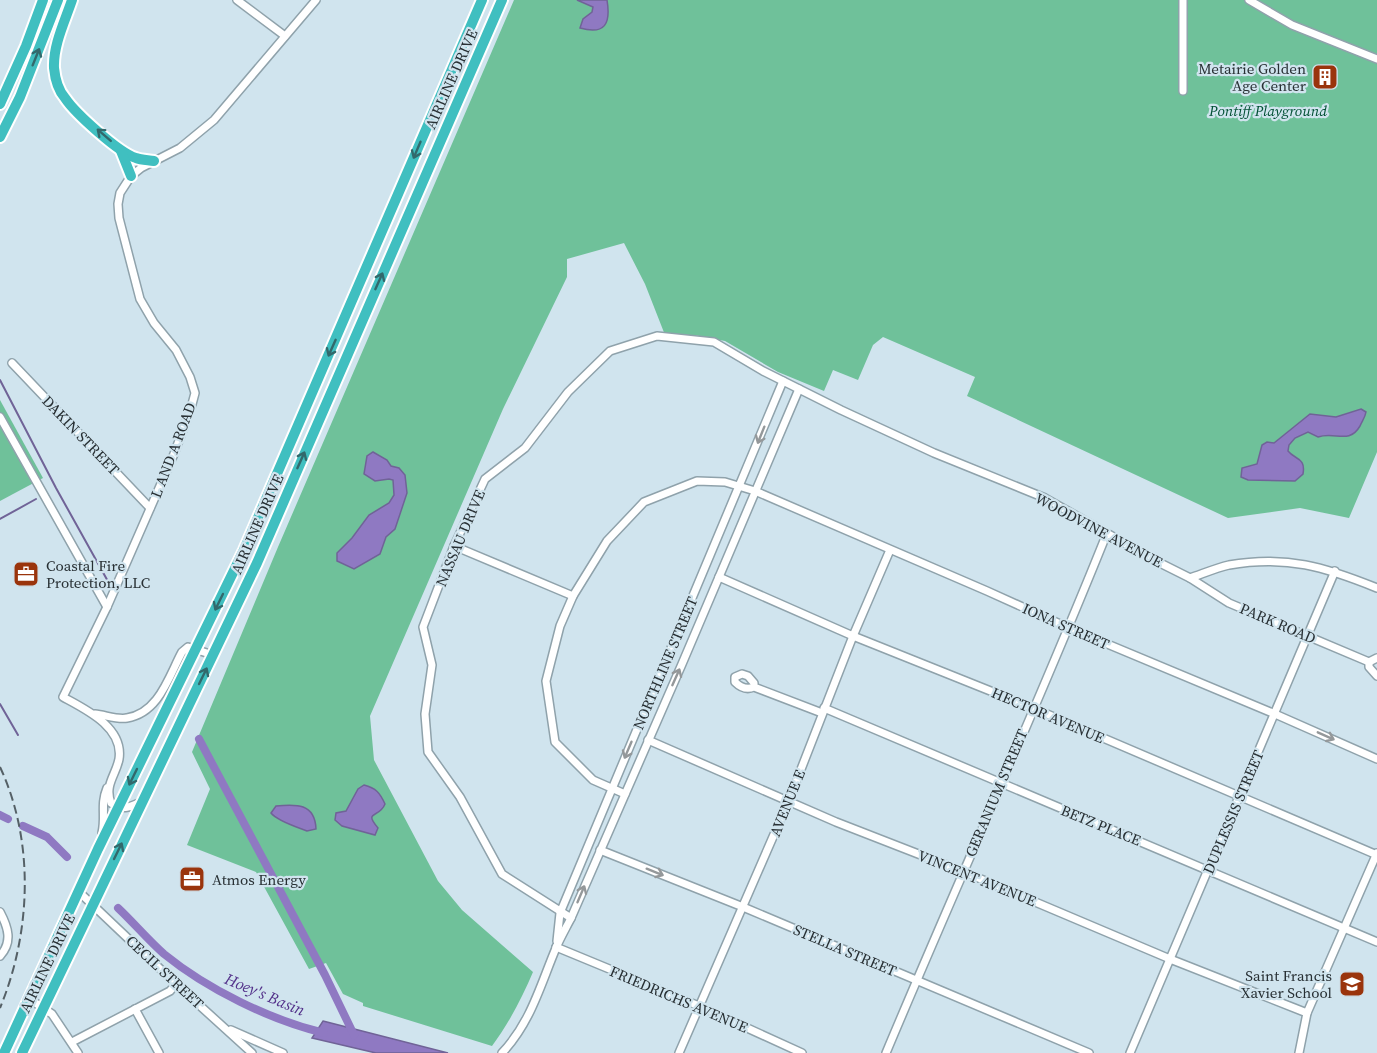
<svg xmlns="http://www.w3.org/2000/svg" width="1377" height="1053" viewBox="0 0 1377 1053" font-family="'Source Serif 4',serif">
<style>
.green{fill:#6fc19a}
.water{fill:#8f79c2;stroke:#706397;stroke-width:1.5}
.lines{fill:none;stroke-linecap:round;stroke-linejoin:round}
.stream{stroke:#706397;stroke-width:2}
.canal{stroke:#8f79c2;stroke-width:8}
.minor-casing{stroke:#8fa2ab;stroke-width:10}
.highway-casing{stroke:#fff;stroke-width:14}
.minor{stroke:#fff;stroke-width:7}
.highway{stroke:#40bfc0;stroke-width:10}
.rail{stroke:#556066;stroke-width:2;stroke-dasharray:9 4.5;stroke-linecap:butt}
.oneway{stroke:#32696c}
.oneway2{stroke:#94989a}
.labels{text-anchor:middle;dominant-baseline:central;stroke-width:4.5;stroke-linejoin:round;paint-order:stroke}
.poi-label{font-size:15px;fill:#283034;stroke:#d0e4ee;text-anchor:end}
.street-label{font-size:15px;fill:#283034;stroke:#d0e4ee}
.park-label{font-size:15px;font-style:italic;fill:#005034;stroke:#d0e4ee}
.water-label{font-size:16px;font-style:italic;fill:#53318a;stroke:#d0e4ee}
</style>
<rect width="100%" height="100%" fill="#d0e4ee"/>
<g class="green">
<path d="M514,0H1377V452L1349,518L1300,508L1228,518L967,396L975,377L883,337L873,345L858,380L833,370L824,391L778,372L725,341L694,335H665L645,284L624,243L567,259V277L503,409L370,716L374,760L438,881L462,910L533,972C522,998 509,1023 492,1046L363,1006V1003L343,994L326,963L309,969L256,872L187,845L210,789L192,752L278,547Z"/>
<polygon points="0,400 43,478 0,501"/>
</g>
<g class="water">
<path d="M577,0H607C611,24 605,35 580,28L583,19L592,12L593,7Z"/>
<path d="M1361,409L1366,412C1365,418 1362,421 1360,426C1349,445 1335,431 1318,437L1308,432L1295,438L1289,445L1288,451C1295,460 1306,457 1303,474L1295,481L1248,480L1241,477L1242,468L1257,464L1262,445L1267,442L1274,443L1310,414L1336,417Z"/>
<polygon points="373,452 387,460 391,466 399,468 405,475 407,493 395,529 386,537 380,554 354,569 337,561 337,553 352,538 369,515 389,503 394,495 393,480 389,479 375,481 364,474 367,456"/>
<path d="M364,785C376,788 380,793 385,804C379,819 363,810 378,828L375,835L342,826L335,820L336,813L346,811L358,789Z"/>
<path d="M276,806C296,804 315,803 316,829L307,831C297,827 277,821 271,813Z"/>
<polygon points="323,1021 448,1053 376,1053 312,1038"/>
</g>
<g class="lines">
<g class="stream">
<polyline points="0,380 56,488 110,585"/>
<polyline points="0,519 36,499"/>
<polyline points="0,704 18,735"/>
</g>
<g class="canal">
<polyline points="199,739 325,975 354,1035"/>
<polyline points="0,815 8,819"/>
<polyline points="23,826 47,837 67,857"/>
<path d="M118,908C134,923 148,940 164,954C207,989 270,1020 324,1033"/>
</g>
<g class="minor-casing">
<g id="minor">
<polyline points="237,0 285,36"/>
<polyline points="1183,0 1183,91"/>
<polyline points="1249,0 1292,25 1377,59"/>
<polyline points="12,363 150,508"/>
<polyline points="0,417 107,607"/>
<polyline points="454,546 573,596"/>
<polyline points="719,577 853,636 1033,708 1377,855"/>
<polyline points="1190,578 1229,603 1369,662"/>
<polyline points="1369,662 1369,667 1377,676"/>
<polyline points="1369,662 1377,658"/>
<path d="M754,687C747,690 741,688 735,682V677L742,674L748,676L754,683V687L822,713"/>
<polyline points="824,708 1377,942"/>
<path d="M95,714C105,715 118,720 127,718C159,713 169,676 182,652L188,647L213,655"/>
<polyline points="648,740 836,822 962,871 1170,959 1307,1013"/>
<polyline points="625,794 593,780 555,742 546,681 560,626 573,596 607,541 644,502 697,481 725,482 755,491 987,591 1069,628 1275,714 1377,759"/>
<path d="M143,801C131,807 123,811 111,803C104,785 116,775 119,759C124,727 85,709 63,697L107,607L174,454L191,408L195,393L190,377L176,350L154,323L140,299L119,218L118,204L120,193L131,176L141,168L180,148L214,120L316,0"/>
<path d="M102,833C106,816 100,805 107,788"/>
<polyline points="600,850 743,907 1089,1053"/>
<polyline points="78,891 176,984 252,1053"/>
<path d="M0,912C8,927 13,942 0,956"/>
<path d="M571,918L502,874L460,797L428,752L425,714L432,665L423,627L454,546L485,479L525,448L568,392L610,351L657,336L714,342L763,371L841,410L934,453L1045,498L1156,561L1190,578C1202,574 1216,568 1229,565C1287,555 1325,567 1377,588"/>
<polyline points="557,941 560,913 783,381"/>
<polyline points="556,947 699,1006 802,1053"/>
<polyline points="28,998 52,1014 78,1053"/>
<polyline points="135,1009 159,1053"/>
<polyline points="231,1030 283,1053"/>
<polyline points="72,1042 170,991 176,984"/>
<path d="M502,1053C531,1022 540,986 556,948C560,938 566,928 571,918L682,664L799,389"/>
<polyline points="679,1053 789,800 853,636 890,550"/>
<path d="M886,1053C959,879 1037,708 1107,533"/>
<polyline points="1130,1053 1335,571"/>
<polyline points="1299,1053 1307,1013 1377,853"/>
</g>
</g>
<g class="highway-casing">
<g id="highway">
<path d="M72,0C65,21 53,45 54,68C55,78 58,90 65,98C75,113 119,153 136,158C141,160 148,160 154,161"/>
<polyline points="0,104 26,46 43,0"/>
<polyline points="0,137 20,97 58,0"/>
<polyline points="121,151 131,176"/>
<polyline points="4,1053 98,849 244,550 482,0"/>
<polyline points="22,1053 257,563 502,0"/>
</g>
</g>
<use href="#minor" class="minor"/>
<use href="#highway" class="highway"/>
<path class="rail" d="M0,767C35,842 31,933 0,1008"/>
</g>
<defs><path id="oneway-shaft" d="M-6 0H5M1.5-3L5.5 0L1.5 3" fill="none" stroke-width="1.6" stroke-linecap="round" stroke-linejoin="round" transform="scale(1.5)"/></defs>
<g class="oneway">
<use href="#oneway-shaft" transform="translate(36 57) rotate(-68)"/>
<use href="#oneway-shaft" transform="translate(104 135) rotate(-139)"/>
<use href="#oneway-shaft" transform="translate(417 150) rotate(113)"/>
<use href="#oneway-shaft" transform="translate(379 281) rotate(-66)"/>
<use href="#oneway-shaft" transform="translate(332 348) rotate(114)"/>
<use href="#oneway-shaft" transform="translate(301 460) rotate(-66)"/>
<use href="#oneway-shaft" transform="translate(219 602) rotate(116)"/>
<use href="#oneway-shaft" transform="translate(203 676) rotate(-64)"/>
<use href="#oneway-shaft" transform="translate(133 777) rotate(116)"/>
<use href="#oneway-shaft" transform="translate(118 851) rotate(-64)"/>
</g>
<g class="oneway2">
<use href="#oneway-shaft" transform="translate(761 435) rotate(112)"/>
<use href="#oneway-shaft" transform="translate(676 677) rotate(-66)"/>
<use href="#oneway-shaft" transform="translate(1326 736) rotate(24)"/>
<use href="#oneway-shaft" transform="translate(628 750) rotate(113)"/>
<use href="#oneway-shaft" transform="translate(655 872) rotate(22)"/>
<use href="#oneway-shaft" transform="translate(581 894) rotate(-67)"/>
</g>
<defs>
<g id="building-square" transform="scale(1.35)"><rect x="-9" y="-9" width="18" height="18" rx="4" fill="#9a340c" stroke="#d0e4ee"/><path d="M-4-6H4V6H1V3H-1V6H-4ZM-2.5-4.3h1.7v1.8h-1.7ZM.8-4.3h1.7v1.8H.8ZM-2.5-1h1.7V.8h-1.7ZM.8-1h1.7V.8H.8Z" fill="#fff"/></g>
<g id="office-square" transform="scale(1.35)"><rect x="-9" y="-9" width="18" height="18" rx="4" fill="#9a340c" stroke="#d0e4ee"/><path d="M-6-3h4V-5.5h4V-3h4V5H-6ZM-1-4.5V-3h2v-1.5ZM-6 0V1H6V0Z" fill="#fff"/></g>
<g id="school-square" transform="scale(1.35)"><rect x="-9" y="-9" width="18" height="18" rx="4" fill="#9a340c" stroke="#d0e4ee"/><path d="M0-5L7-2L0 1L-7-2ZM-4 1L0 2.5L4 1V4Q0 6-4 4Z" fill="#fff"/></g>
</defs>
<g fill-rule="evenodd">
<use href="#building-square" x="1325" y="77"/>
<use href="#office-square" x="26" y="574"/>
<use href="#office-square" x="192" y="879"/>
<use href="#school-square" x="1352" y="984"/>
</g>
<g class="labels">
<g class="poi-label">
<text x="1306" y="68">Metairie Golden<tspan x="1306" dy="17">Age Center</tspan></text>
<text x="46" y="565" text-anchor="start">Coastal Fire<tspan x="46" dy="17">Protection, LLC</tspan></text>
<text x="212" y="879" text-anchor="start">Atmos Energy</text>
<text x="1332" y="975">Saint Francis<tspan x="1332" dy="17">Xavier School</tspan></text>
</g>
<g class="street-label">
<text transform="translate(451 79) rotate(-66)">AIRLINE DRIVE</text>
<text transform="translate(81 435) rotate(46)">DAKIN STREET</text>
<text transform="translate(173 450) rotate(-69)">L AND A ROAD</text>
<text transform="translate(257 524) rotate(-66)">AIRLINE DRIVE</text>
<text transform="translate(1099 530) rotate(28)">WOODVINE AVENUE</text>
<text transform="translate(460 538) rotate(-67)">NASSAU DRIVE</text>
<text transform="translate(1278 623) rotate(23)">PARK ROAD</text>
<text transform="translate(1066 626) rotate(24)">IONA STREET</text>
<text transform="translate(665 663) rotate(-67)">NORTHLINE STREET</text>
<text transform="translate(1048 715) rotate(23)">HECTOR AVENUE</text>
<text transform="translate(996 793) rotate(-67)">GERANIUM STREET</text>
<text transform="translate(787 803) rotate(-68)">AVENUE E</text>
<text transform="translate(1233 812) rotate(-67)">DUPLESSIS STREET</text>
<text transform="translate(1101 825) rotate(22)">BETZ PLACE</text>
<text transform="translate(977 878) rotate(22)">VINCENT AVENUE</text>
<text transform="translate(845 950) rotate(23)">STELLA STREET</text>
<text transform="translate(47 963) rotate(-64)">AIRLINE DRIVE</text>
<text transform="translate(165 972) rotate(43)">CECIL STREET</text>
<text transform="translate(679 999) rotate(23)">FRIEDRICHS AVENUE</text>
</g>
<g class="park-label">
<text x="1268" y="110">Pontiff Playground</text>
</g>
<g class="water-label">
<text transform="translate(265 994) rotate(23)">Hoey's Basin</text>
</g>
</g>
</svg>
